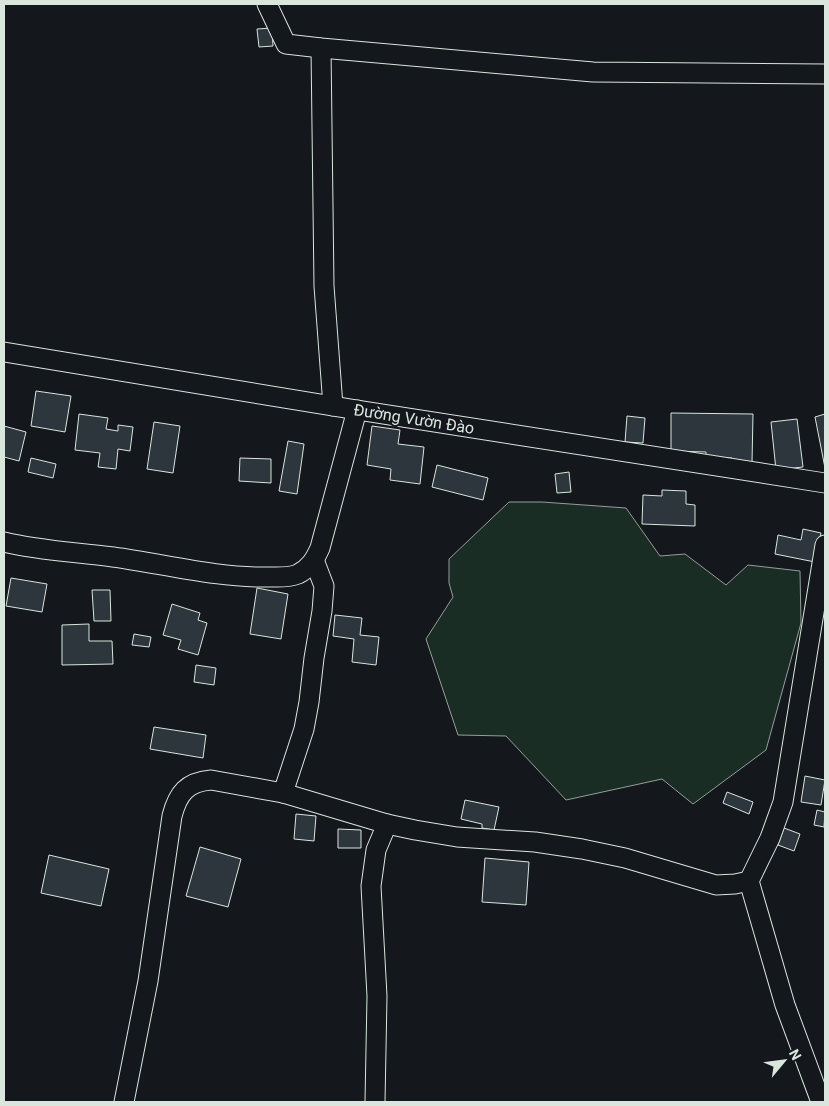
<svg xmlns="http://www.w3.org/2000/svg" width="829" height="1106" viewBox="0 0 829 1106" font-family="Roboto,sans-serif">
<style>
.green{fill:#1a2d24;stroke:#939e99}
.building{fill:#2c363c;stroke:#d8e6dc}
.lines{fill:none;stroke-linecap:round;stroke-linejoin:round}
.street-casing{stroke:#d8e6dc;stroke-width:21}
.street{stroke:#14181c;stroke-width:19}
.labels{text-anchor:middle;dominant-baseline:central;stroke-width:4;stroke-linejoin:round;paint-order:stroke}
.street-label{font-size:16px;fill:#d8e6dc;stroke:#14181c}
</style>
<rect width="100%" height="100%" fill="#14181c"/>
<polygon class="green" points="509,502 542,502 626,508 660,556 685,554 726,585 748,565 800,571 801,623 766,750 693,804 662,779 566,800 506,736 458,735 426,639 453,597 449,583 449,559"/>
<g class="building">
<polygon points="272,28 273,46 259,47 257,29"/>
<polygon points="36,391 71,396 65,432 31,426"/>
<polygon points="671,413 753,414 752,463 732,463 732,458 706,458 706,452 671,451"/>
<polygon points="79,414 108,418 106,429 118,431 118,425 133,427 130,451 118,449 116,469 98,467 100,453 75,450"/>
<polygon points="825,414 825,468 815,417"/>
<polygon points="627,416 645,418 643,443 625,442"/>
<polygon points="797,419 803,467 776,470 771,422"/>
<polygon points="154,422 180,426 173,473 147,469"/>
<polygon points="4,426 26,432 19,461 4,457"/>
<polygon points="372,426 400,430 398,444 424,447 420,484 390,480 391,469 367,465"/>
<polygon points="288,441 304,444 297,494 279,491"/>
<polygon points="31,458 56,464 53,478 28,472"/>
<polygon points="240,458 271,459 271,483 239,481"/>
<polygon points="437,465 488,478 483,500 432,487"/>
<polygon points="569,472 571,492 557,493 555,474"/>
<polygon points="662,490 686,491 686,504 695,505 695,526 642,524 643,495 662,496"/>
<polygon points="803,529 821,533 815,562 775,554 778,535 801,540"/>
<polygon points="11,578 47,584 42,612 6,606"/>
<polygon points="257,588 288,594 281,639 250,634"/>
<polygon points="92,590 110,590 111,621 94,621"/>
<polygon points="172,604 200,613 198,620 207,623 198,655 178,649 181,640 163,635"/>
<polygon points="335,615 362,618 360,635 379,637 376,665 352,662 354,639 333,636"/>
<polygon points="89,624 89,641 112,641 113,664 62,665 62,625"/>
<polygon points="134,634 151,637 149,647 132,645"/>
<polygon points="196,665 216,668 214,685 194,682"/>
<polygon points="154,727 206,735 203,758 150,749"/>
<polygon points="805,776 825,780 821,805 801,802"/>
<polygon points="727,792 753,802 749,814 723,803"/>
<polygon points="465,800 499,807 494,830 482,828 482,824 461,819"/>
<polygon points="817,810 825,812 824,827 814,825"/>
<polygon points="296,814 316,816 314,841 294,839"/>
<polygon points="784,828 800,834 794,851 778,845"/>
<polygon points="338,829 361,830 361,848 338,848"/>
<polygon points="200,847 241,859 228,907 186,896"/>
<polygon points="49,855 109,869 101,906 41,893"/>
<polygon points="485,858 529,862 526,905 482,902"/>
</g>
<g class="lines">
<g class="street-casing">
<g id="street">
<polyline points="267,4 286,44 321,48 593,72 825,74"/>
<polyline points="321,48 324,286 333,406"/>
<polyline points="4,352 357,410 825,483"/>
<path d="M4,542C40,551 77,552 113,557C165,564 216,578 268,577C278,577 289,578 298,574C310,568 315,559 320,548L357,410"/>
<polyline points="283,793 304,729 309,702 314,658 322,611 324,586 314,560"/>
<path d="M124,1102L148,981L172,816C178,793 187,782 211,780L283,793L387,824L415,830L457,837L535,842L582,849L625,858L716,885L735,884L749,881"/>
<polyline points="375,1102 377,996 371,886 376,850 387,824"/>
<polyline points="821,1102 785,1005 749,881 770,838 783,802 825,545"/>
</g>
</g>
<use href="#street" class="street"/>
</g>
<g class="labels">
<g class="street-label">
<text transform="translate(414 419) rotate(9)">Đường Vườn Đào</text>
</g>
</g>
<rect width="829" height="1106" fill="none" stroke="#d8e6dc" stroke-width="10"/>
<g transform="translate(784 1061) rotate(61)" stroke="#14181c" stroke-width="4" paint-order="stroke">
<path d="M0-4L9 19L0 12L-9 19Z" fill="#d8e6dc"/>
<text y="-8" font-size="14" font-weight="bold" text-anchor="middle" fill="#d8e6dc">N</text>
</g>
</svg>
